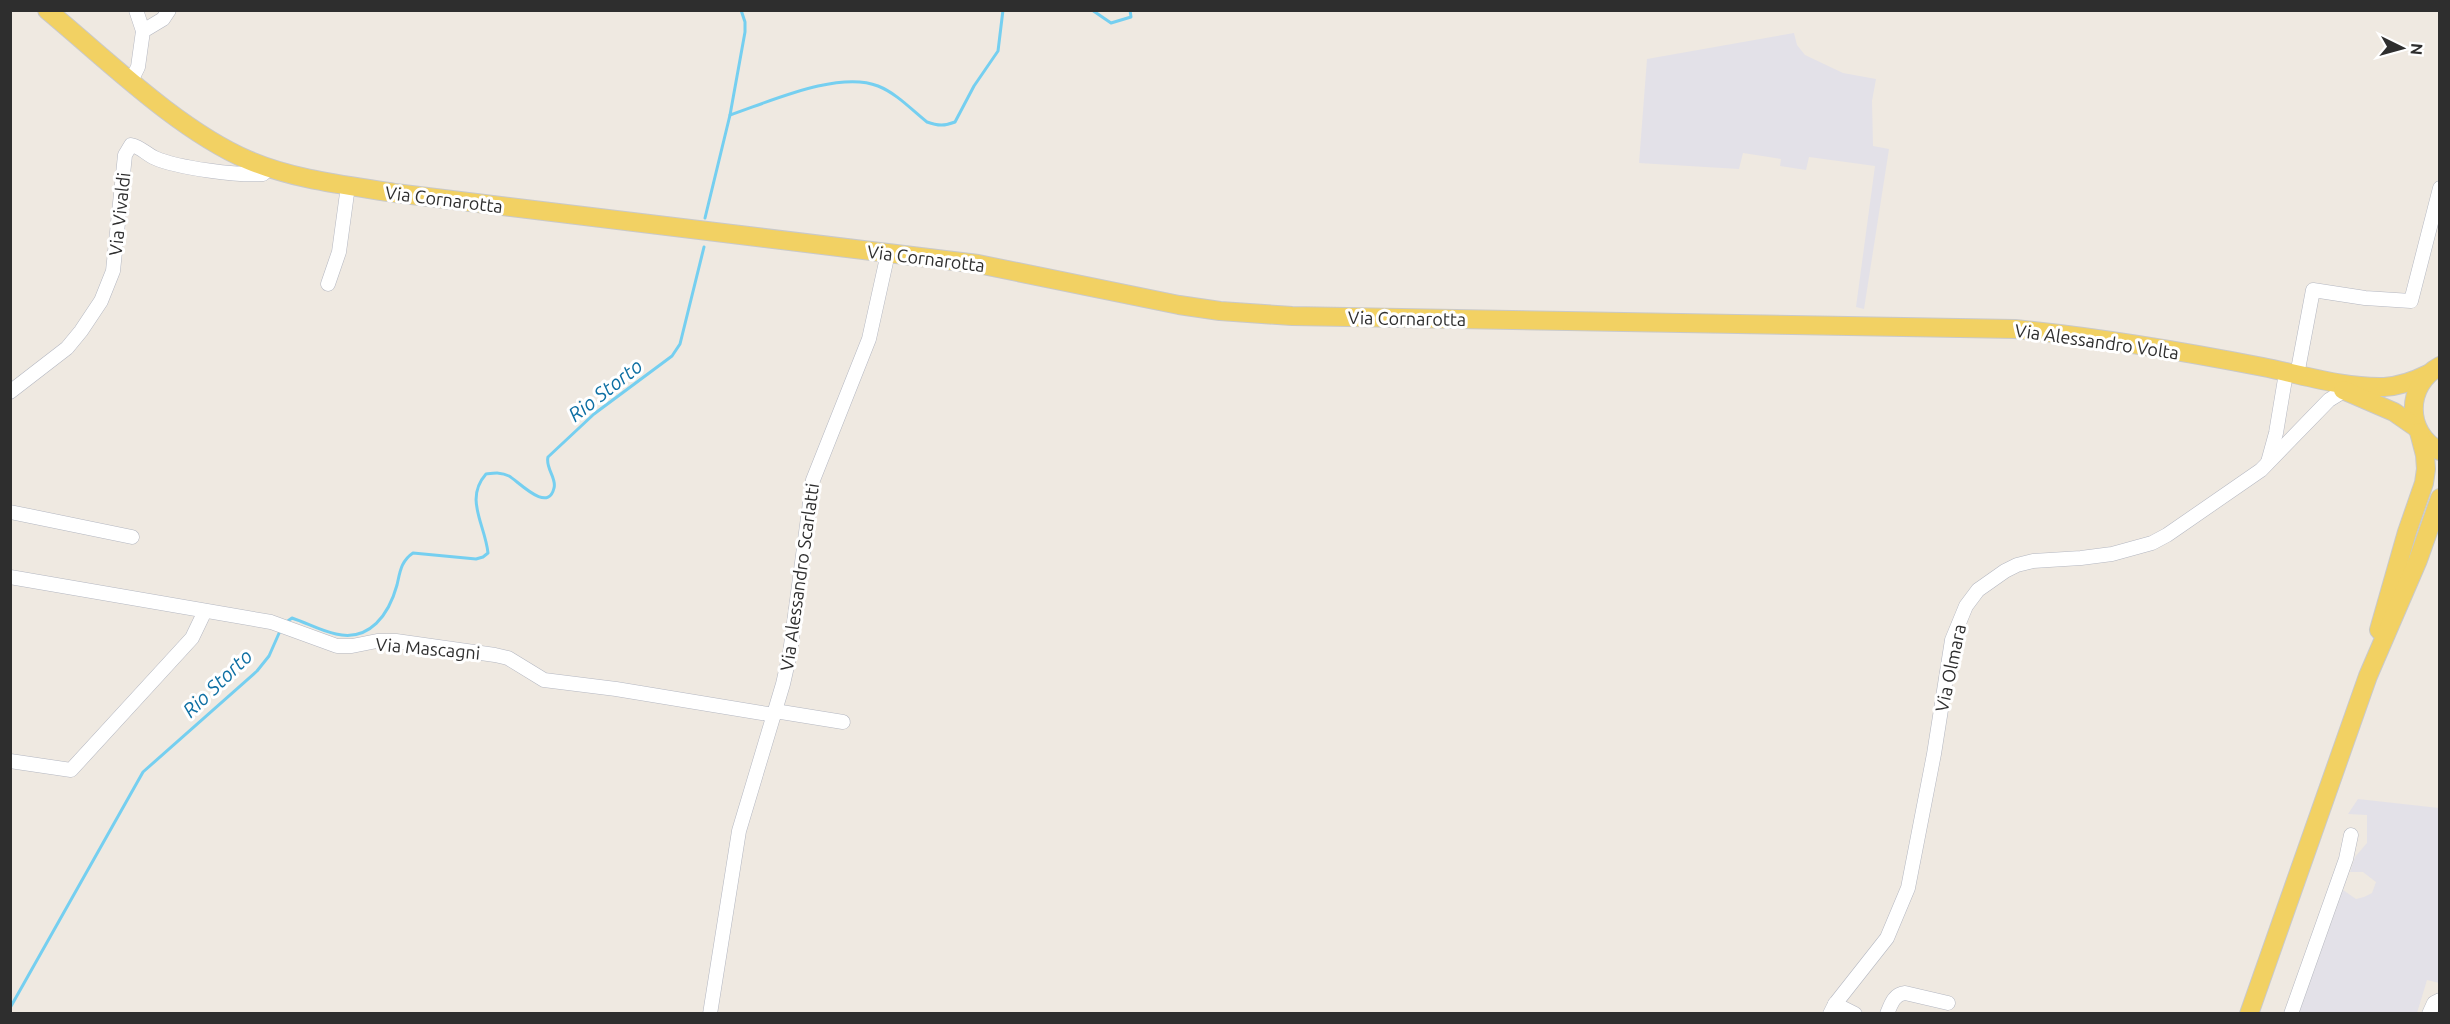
<svg xmlns="http://www.w3.org/2000/svg" width="2450" height="1024" viewBox="0 0 2450 1024" font-family="Ubuntu,sans-serif">
<style>
.industrial{fill:#e3e1e8}
.lines{fill:none;stroke-linecap:round;stroke-linejoin:round}
.stream{stroke:#75cff0;stroke-width:3}
.minor-casing{stroke:#b4b7c1;stroke-width:15}
.major-casing{stroke:#c9c9c9;stroke-width:20}
.minor{stroke:#fff;stroke-width:14}
.major{stroke:#f2d163;stroke-width:18}
.labels{text-anchor:middle;dominant-baseline:central;stroke-width:6;stroke-linejoin:round;paint-order:stroke}
.street-label{font-size:18px;fill:#2e2e2e;stroke:#fff}
.water-label{font-size:20px;font-style:italic;fill:#0d6fa3;stroke:#fff}
</style>
<rect width="100%" height="100%" fill="#efe9e1"/>
<g class="industrial">
<polygon points="1794,33 1797,45 1805,55 1843,73 1876,79 1872,101 1873,146 1889,149 1864,309 1856,307 1875,166 1809,157 1806,170 1780,166 1781,159 1743,153 1739,169 1639,163 1647,59"/>
<polygon points="2358,799 2439,808 2439,983 2427,980 2417,1013 2299,1013 2343,890 2356,899 2364,897 2372,893 2376,882 2363,872 2350,872 2355,857 2367,843 2367,815 2348,814"/>
</g>
<g class="lines">
<g class="stream">
<polyline points="1092,10 1111,23 1131,17 1130,10"/>
<path d="M730,115C769,102 839,70 878,86C896,93 912,110 927,122C938,126 945,126 955,122L974,86L998,51L1003,10"/>
<polyline points="705,218 730,115 745,32 745,22 741,10"/>
<path d="M285,623L292,618C307,623 321,631 336,634C370,642 389,614 397,585C400,572 401,561 413,553L476,559L483,557L488,553C485,524 464,499 486,474C495,473 501,472 509,476C518,481 548,514 554,488C557,478 545,468 548,457L594,414L672,356L680,344L704,247"/>
<polyline points="10,1008 143,772 257,671 269,656 280,631"/>
</g>
<g class="minor-casing">
<g id="minor">
<polyline points="136,10 143,31"/>
<polyline points="131,81 138,67 143,31 163,19 169,10"/>
<polyline points="328,284 339,252 348,186"/>
<polyline points="2297,375 2313,290 2365,298 2411,301 2440,188"/>
<path d="M10,392L67,348L81,331L101,301L113,271L125,155L131,145C141,147 146,154 155,158C178,168 239,176 263,174L269,168"/>
<polyline points="2268,462 2276,433 2286,373"/>
<polyline points="10,512 132,537"/>
<polyline points="10,577 271,622 337,646 352,646 377,641 396,641 495,655 508,658 544,680 616,689 774,715"/>
<polyline points="775,711 843,722"/>
<polyline points="10,761 71,770 192,638 205,611"/>
<polyline points="1835,1004 1855,1014"/>
<polyline points="710,1014 739,831 783,684 790,653 813,480 869,339 888,253"/>
<polyline points="1830,1014 1835,1004 1887,938 1908,888 1934,754 1952,640 1966,606 1978,590 2005,571 2017,565 2033,561 2081,558 2112,554 2152,543 2167,535 2261,470 2329,400 2342,392 2349,392"/>
<path d="M1887,1014C1891,1004 1894,994 1905,993L1948,1003"/>
<polyline points="2291,1014 2346,859 2351,835"/>
<polyline points="2429,1014 2434,1003 2440,1000"/>
</g>
</g>
<g class="major-casing">
<g id="major">
<path d="M47,10C106,59 178,130 248,160C295,180 345,185 395,193L978,264L1179,305L1220,311L1292,316L2015,329C2098,337 2181,351 2263,367C2304,375 2342,388 2384,387C2400,386 2414,381 2428,374"/>
<path d="M2440,366C2405,385 2405,433 2440,451"/>
<polyline points="2343,390 2394,412 2417,428"/>
<polyline points="2379,630 2407,532 2424,483 2426,469 2425,455 2419,432"/>
<polyline points="2249,1014 2368,676 2418,560 2440,498"/>
</g>
</g>
<use href="#minor" class="minor"/>
<use href="#major" class="major"/>
</g>
<g class="labels">
<g class="street-label">
<text transform="translate(444 199) rotate(7)">Via Cornarotta</text>
<text transform="translate(119 214) rotate(-84)">Via Vivaldi</text>
<text transform="translate(926 258) rotate(7)">Via Cornarotta</text>
<text transform="translate(1407 318) rotate(1)">Via Cornarotta</text>
<text transform="translate(2097 341) rotate(8)">Via Alessandro Volta</text>
<text transform="translate(799 577) rotate(-82)">Via Alessandro Scarlatti</text>
<text transform="translate(428 648) rotate(5)">Via Mascagni</text>
<text transform="translate(1950 668) rotate(-78)">Via Olmara</text>
</g>
<g class="water-label">
<text transform="translate(605 390) rotate(-38)">Rio Storto</text>
<text transform="translate(217 683) rotate(-44)">Rio Storto</text>
</g>
</g>
<rect width="2450" height="1024" fill="none" stroke="#2e2e2e" stroke-width="24"/>
<g transform="translate(2402 48) rotate(95)" stroke="#ffffff" stroke-width="4.5" paint-order="stroke">
<path d="M0-4.5L10 22L0 15L-10 22Z" fill="#2e2e2e"/>
<text y="-9" font-size="16" font-weight="bold" text-anchor="middle" fill="#2e2e2e">N</text>
</g>
</svg>
